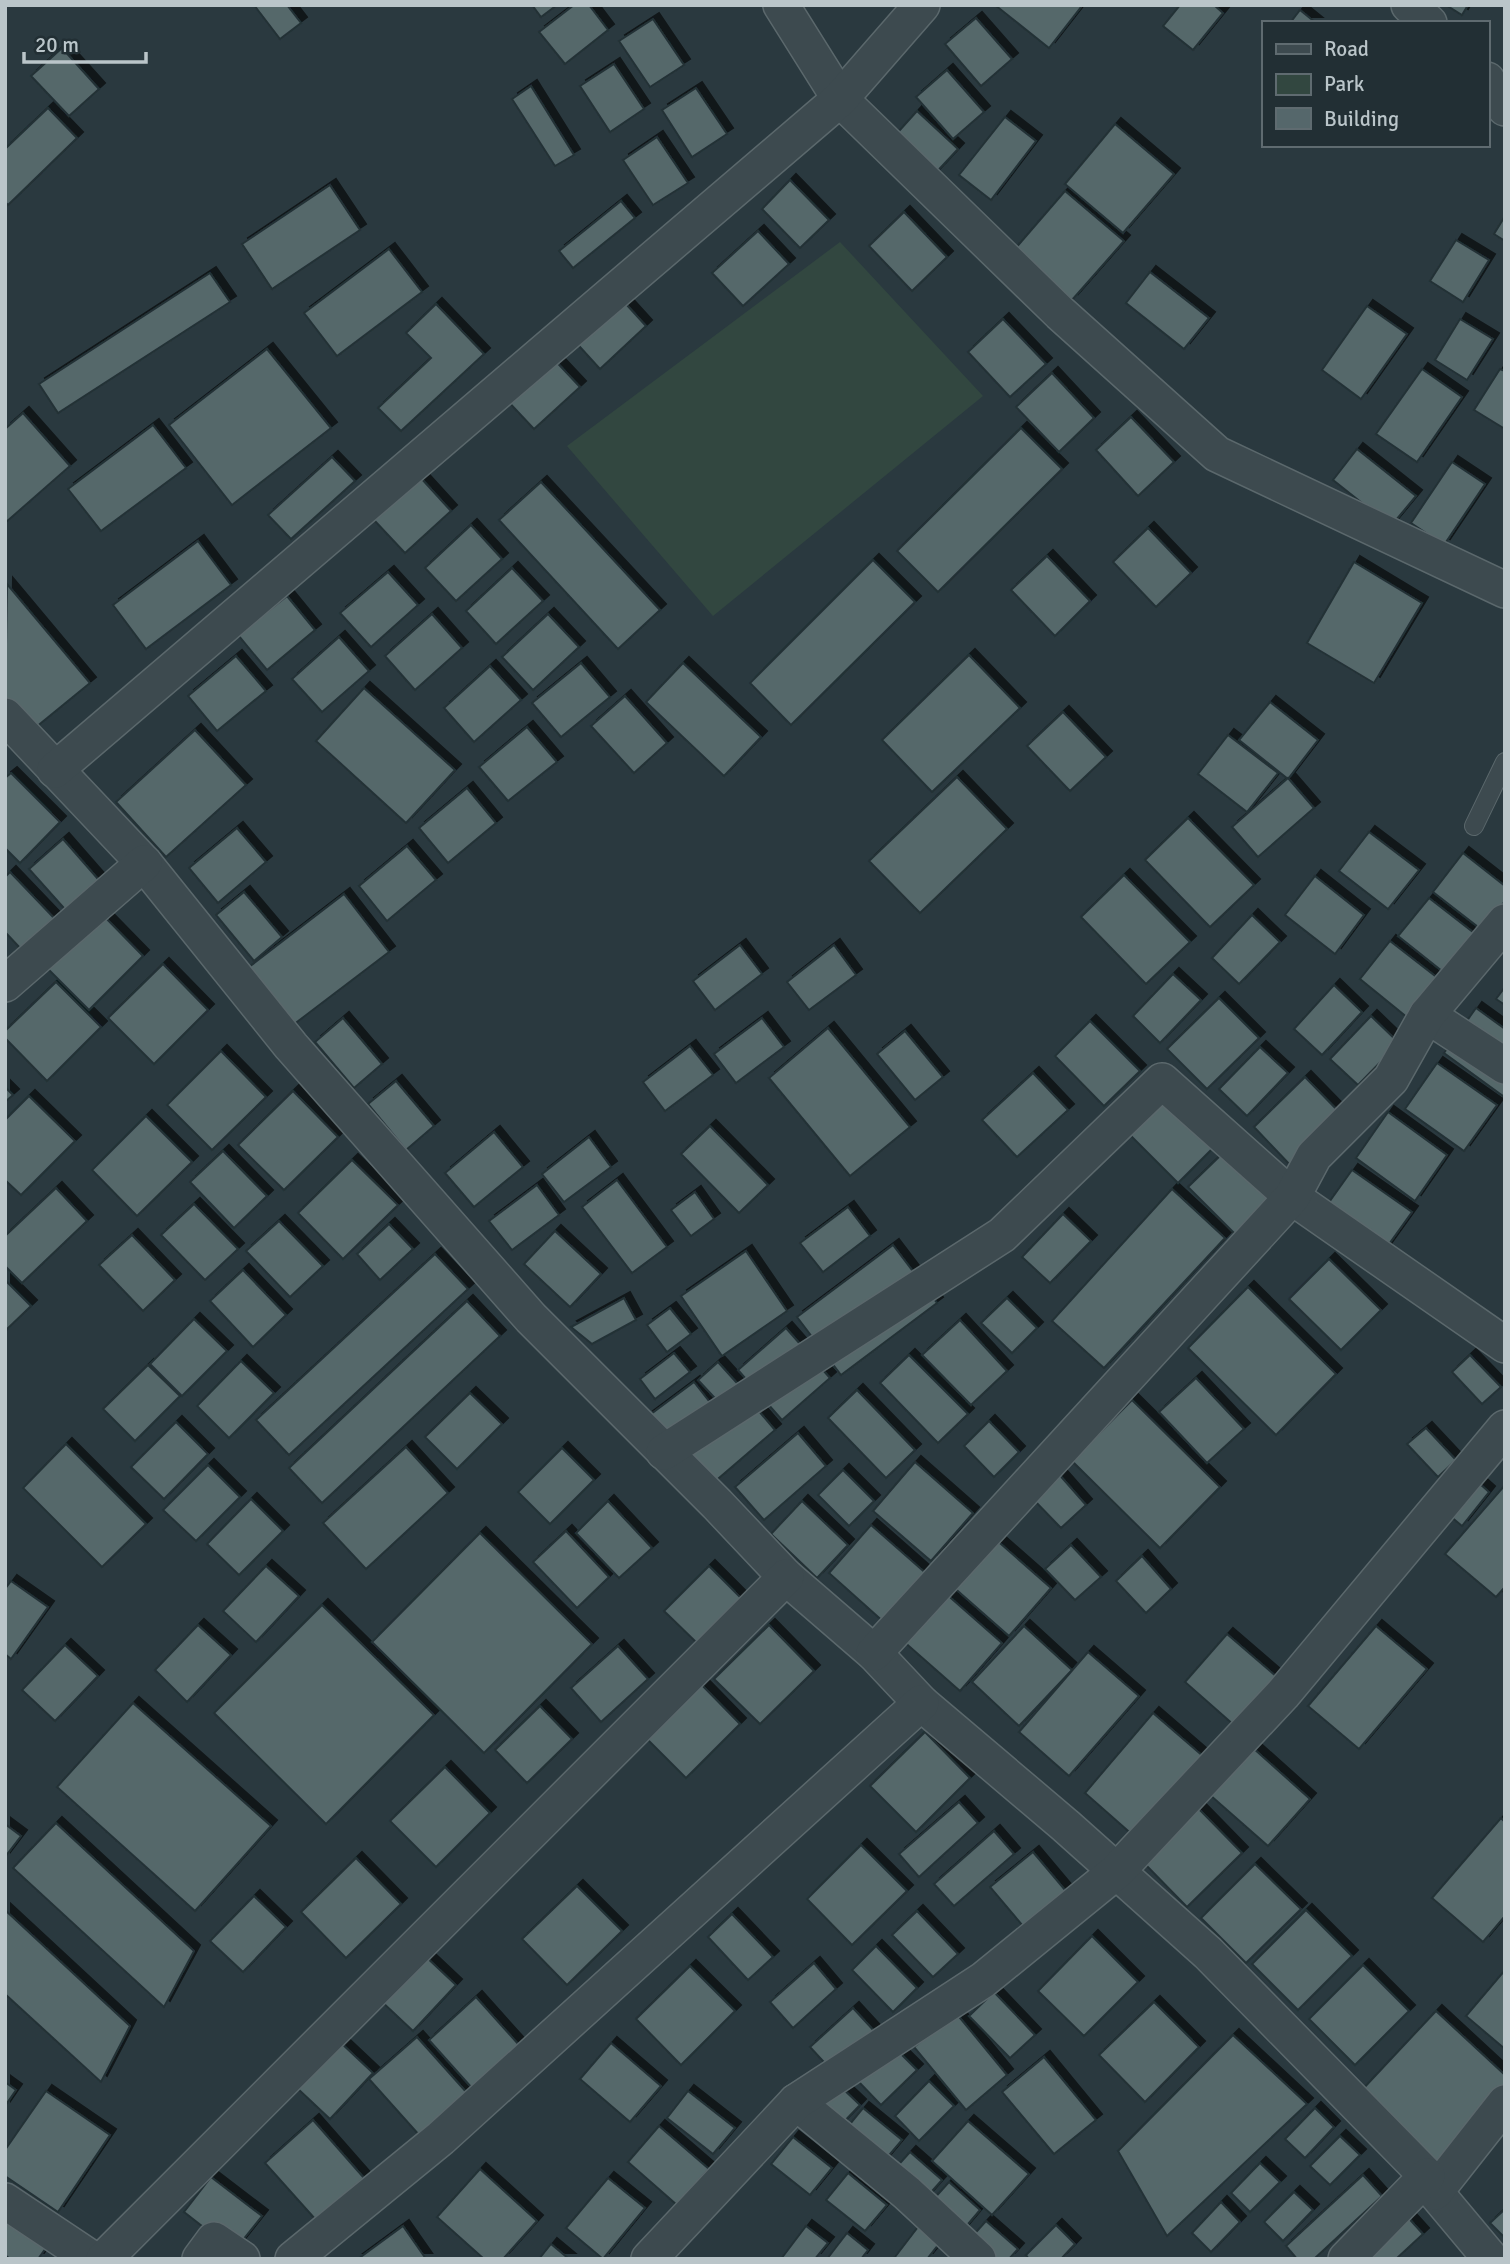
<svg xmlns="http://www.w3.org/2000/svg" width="1510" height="2264" viewBox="0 0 1510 2264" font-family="Signika,sans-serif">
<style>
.green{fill:#324740}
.building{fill:#55676b;stroke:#243136;stroke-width:2;filter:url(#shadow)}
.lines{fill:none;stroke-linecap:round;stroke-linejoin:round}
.service-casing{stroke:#5b686c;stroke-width:20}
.minor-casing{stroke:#5b686c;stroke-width:38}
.service{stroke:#3d4a4f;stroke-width:18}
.minor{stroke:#3d4a4f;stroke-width:35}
</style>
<defs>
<filter id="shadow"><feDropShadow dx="6" dy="-6" stdDeviation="0" flood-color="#0009"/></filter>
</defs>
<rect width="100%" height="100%" fill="#2a393f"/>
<polygon class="green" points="840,242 983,396 713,616 567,446"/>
<g class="building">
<polygon points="254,5 287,5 301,23 280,39"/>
<polygon points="532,5 557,5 541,17"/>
<polygon points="574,5 589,5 608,30 565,64 539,32"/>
<polygon points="995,5 1079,5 1081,7 1049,48"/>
<polygon points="1180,5 1214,5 1223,13 1193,50 1163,26"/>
<polygon points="1446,5 1468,5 1462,15"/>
<polygon points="1300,10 1316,23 1290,23"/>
<polygon points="976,18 1012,59 981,86 945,44"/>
<polygon points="653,19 684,65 650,87 619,41"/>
<polygon points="62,48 99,89 69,116 31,76"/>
<polygon points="614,64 644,109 610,132 580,86"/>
<polygon points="947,70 984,112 953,139 916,97"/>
<polygon points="531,86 574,155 555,166 512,99"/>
<polygon points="696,88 727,134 692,157 662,110"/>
<polygon points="48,108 77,138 8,205 5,202 5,149"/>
<polygon points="917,111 958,149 930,179 890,141"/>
<polygon points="1005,117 1036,141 991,200 959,175"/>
<polygon points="1115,124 1174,174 1123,233 1065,184"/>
<polygon points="657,137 688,183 653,205 623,160"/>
<polygon points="790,180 829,220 800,248 762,209"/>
<polygon points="330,185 360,230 272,289 242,244"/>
<polygon points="1065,191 1124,241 1072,300 1014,250"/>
<polygon points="621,201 635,218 573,268 559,251"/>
<polygon points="904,212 947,257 912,291 869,246"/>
<polygon points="1505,216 1505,241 1494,234"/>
<polygon points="758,231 789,264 743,306 712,273"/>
<polygon points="1456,240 1489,260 1463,302 1430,281"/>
<polygon points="389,249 422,292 337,356 304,313"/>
<polygon points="1150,272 1209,318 1184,349 1126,303"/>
<polygon points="210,273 230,302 58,413 39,384"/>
<polygon points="616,293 646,326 600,369 570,336"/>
<polygon points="436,304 484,354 401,431 378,408 431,358 406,333"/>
<polygon points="1367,306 1407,334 1361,399 1322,370"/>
<polygon points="1003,319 1046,364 1010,397 968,352"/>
<polygon points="1460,319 1493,339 1467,380 1435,360"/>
<polygon points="267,349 331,428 232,505 169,425"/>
<polygon points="549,354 580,387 534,429 503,396"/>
<polygon points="1422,369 1462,397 1417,462 1376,434"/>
<polygon points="1500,369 1505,371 1505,429 1474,410"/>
<polygon points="1052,373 1094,418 1059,452 1016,407"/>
<polygon points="23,413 70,466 5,523 5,429"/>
<polygon points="1131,417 1174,462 1138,496 1096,450"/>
<polygon points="153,425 186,468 101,531 68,489"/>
<polygon points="1021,428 1062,469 938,592 897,551"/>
<polygon points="1357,449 1416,496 1391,526 1333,480"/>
<polygon points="332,457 355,481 291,539 268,515"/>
<polygon points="1452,462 1485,484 1444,545 1411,523"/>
<polygon points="420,477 451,511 405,553 374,520"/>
<polygon points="541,482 660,610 618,649 499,520"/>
<polygon points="471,525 502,559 456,601 425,568"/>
<polygon points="1148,528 1191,573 1156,607 1113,562"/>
<polygon points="198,541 231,585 146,649 113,605"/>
<polygon points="1047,556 1090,601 1055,636 1011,590"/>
<polygon points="873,560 915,602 791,725 750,683"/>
<polygon points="1354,562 1422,603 1374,683 1307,643"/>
<polygon points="512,568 543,601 496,644 466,611"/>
<polygon points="388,572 418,605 371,647 340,613"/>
<polygon points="7,584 90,683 30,732 5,703"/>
<polygon points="287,596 315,630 267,670 238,635"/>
<polygon points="432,614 462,648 415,690 385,656"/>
<polygon points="548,614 579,647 533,690 502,657"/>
<polygon points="339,637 369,671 322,712 292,679"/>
<polygon points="969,655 1020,708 932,792 882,740"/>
<polygon points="236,656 266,691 217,731 188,696"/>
<polygon points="581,663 610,697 561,737 532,703"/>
<polygon points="683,663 761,737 724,776 646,702"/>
<polygon points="490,666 521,700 474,742 444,708"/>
<polygon points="364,688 455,770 406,823 316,741"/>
<polygon points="625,696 667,743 634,773 591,726"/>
<polygon points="1270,702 1318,740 1288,779 1239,740"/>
<polygon points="1063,712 1106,757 1070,791 1027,746"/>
<polygon points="527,727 557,762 508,801 479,767"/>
<polygon points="195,730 246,785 166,857 116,802"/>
<polygon points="1228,735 1278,773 1247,812 1198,774"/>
<polygon points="11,773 60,822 20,863 5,848 5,778"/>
<polygon points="957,777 1007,829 920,913 869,861"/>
<polygon points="1288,778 1314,808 1258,857 1232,827"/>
<polygon points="467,788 496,823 448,863 419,828"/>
<polygon points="1188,818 1254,885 1210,927 1145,860"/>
<polygon points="237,828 266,862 218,903 189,868"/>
<polygon points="1369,832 1419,870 1388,909 1339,871"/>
<polygon points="63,839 105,887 71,916 29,869"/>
<polygon points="407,846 436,880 387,921 359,886"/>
<polygon points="1463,853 1505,886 1505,901 1482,930 1433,892"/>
<polygon points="10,872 54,918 21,949 5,932 5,877"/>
<polygon points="1124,875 1190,942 1146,984 1081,917"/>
<polygon points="1315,876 1364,915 1335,954 1285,915"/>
<polygon points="244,892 282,937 254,961 216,915"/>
<polygon points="344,894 389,952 293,1025 249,967"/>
<polygon points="1429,898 1478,936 1447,975 1398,936"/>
<polygon points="98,910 143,956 89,1010 43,964"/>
<polygon points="1252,915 1280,942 1239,984 1212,958"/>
<polygon points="1390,941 1439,979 1408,1018 1360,979"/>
<polygon points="740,945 762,974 715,1010 693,981"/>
<polygon points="834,945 856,975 809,1010 787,982"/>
<polygon points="163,964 208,1010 154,1064 108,1018"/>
<polygon points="1173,974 1201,1000 1160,1043 1133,1016"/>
<polygon points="56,982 101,1027 47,1081 5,1038 5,1031"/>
<polygon points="1334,985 1362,1012 1322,1055 1294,1029"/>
<polygon points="1505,987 1505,1005 1496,999"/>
<polygon points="1219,998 1259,1038 1207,1089 1167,1049"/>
<polygon points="1476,1008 1505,1029 1505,1093 1503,1096 1444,1053"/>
<polygon points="1371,1016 1399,1043 1358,1085 1330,1059"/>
<polygon points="343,1018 382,1064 354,1088 315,1042"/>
<polygon points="762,1018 784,1047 736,1083 714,1054"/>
<polygon points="1090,1021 1140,1071 1104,1106 1055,1056"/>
<polygon points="828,1028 910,1127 850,1176 769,1078"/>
<polygon points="905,1031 943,1077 915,1100 877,1054"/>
<polygon points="690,1046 713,1075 665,1111 643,1082"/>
<polygon points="1260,1047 1288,1073 1247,1116 1219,1089"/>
<polygon points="221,1051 266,1097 212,1150 167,1105"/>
<polygon points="1437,1063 1497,1105 1464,1151 1405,1109"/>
<polygon points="1033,1073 1068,1110 1017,1157 982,1120"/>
<polygon points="1305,1077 1344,1117 1293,1168 1254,1127"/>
<polygon points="396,1081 434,1126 406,1150 368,1104"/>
<polygon points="5,1087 13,1095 5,1102"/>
<polygon points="293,1091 338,1137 284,1190 238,1145"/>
<polygon points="29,1096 75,1141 21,1195 5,1180 5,1120"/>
<polygon points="1164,1098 1214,1147 1178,1183 1128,1133"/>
<polygon points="1388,1112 1447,1155 1415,1201 1356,1158"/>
<polygon points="146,1116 192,1162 137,1216 92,1170"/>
<polygon points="710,1126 768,1185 739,1213 681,1154"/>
<polygon points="494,1132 523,1167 474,1207 445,1173"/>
<polygon points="589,1137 611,1167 564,1202 542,1174"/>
<polygon points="223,1151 267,1196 234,1228 190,1182"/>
<polygon points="1224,1152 1273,1201 1238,1237 1188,1187"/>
<polygon points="352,1160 398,1205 343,1259 298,1213"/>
<polygon points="1352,1170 1412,1212 1379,1258 1320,1215"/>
<polygon points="617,1180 667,1247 632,1273 582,1207"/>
<polygon points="537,1185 559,1215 512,1250 489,1221"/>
<polygon points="56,1188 87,1221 22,1283 5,1266 5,1236"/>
<polygon points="1172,1189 1225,1238 1104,1368 1052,1321"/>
<polygon points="695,1192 714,1219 691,1236 671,1210"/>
<polygon points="194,1204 238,1249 205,1280 161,1235"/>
<polygon points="848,1207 870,1236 823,1272 800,1243"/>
<polygon points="1063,1214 1091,1241 1050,1283 1022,1257"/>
<polygon points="279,1221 323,1266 290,1297 246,1251"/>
<polygon points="389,1224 413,1249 380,1280 357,1254"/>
<polygon points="555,1231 601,1274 570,1307 524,1264"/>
<polygon points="132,1235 175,1280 143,1311 99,1265"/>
<polygon points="893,1245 937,1303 841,1375 797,1317"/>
<polygon points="746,1251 787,1311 722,1356 681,1296"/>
<polygon points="435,1254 468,1289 289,1455 256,1420"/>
<polygon points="1329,1259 1381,1310 1341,1350 1289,1299"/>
<polygon points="243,1270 286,1315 253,1347 210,1301"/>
<polygon points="5,1280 31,1306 5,1331"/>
<polygon points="1248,1287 1336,1374 1276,1435 1188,1348"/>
<polygon points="624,1298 636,1320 592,1344 571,1327"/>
<polygon points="1007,1298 1037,1328 1012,1353 981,1323"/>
<polygon points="467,1301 500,1336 322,1503 289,1468"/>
<polygon points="670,1308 691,1334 667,1352 647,1325"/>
<polygon points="194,1319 227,1351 182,1396 150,1364"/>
<polygon points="960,1320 1007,1371 971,1405 922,1355"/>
<polygon points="786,1328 830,1378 782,1420 738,1370"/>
<polygon points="674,1353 690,1372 655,1399 640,1379"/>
<polygon points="909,1355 968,1414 938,1443 880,1383"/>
<polygon points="1470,1355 1501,1387 1482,1404 1452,1372"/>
<polygon points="241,1361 274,1393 229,1438 197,1406"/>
<polygon points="718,1362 745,1392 725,1409 698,1380"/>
<polygon points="148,1365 180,1396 135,1441 103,1409"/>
<polygon points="1196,1378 1244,1429 1207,1463 1159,1412"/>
<polygon points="694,1382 716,1410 669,1447 647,1417"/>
<polygon points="857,1390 915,1450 886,1478 828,1418"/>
<polygon points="470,1393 502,1424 457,1469 425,1437"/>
<polygon points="746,1396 775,1430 712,1484 683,1450"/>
<polygon points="1132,1400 1220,1487 1160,1548 1072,1461"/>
<polygon points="989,1421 1019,1452 994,1477 964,1446"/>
<polygon points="176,1422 208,1454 164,1499 131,1467"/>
<polygon points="1426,1428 1456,1460 1438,1477 1407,1444"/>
<polygon points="798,1433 826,1466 764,1520 735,1487"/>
<polygon points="66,1444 146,1524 102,1567 23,1488"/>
<polygon points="406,1447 448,1493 366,1569 323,1523"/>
<polygon points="562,1448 594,1480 550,1524 518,1492"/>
<polygon points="915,1462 973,1513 931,1561 873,1511"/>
<polygon points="208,1465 240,1497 196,1541 163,1510"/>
<polygon points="843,1470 874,1501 849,1526 818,1495"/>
<polygon points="1057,1472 1086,1505 1061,1528 1031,1497"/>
<polygon points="1470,1475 1489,1492 1462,1526 1443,1510"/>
<polygon points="1505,1485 1505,1587 1496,1597 1445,1554"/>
<polygon points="251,1499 283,1531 239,1575 207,1544"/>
<polygon points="608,1501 652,1548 619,1578 576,1533"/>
<polygon points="802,1501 848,1545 817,1578 771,1534"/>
<polygon points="871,1525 929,1576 886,1624 829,1573"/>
<polygon points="566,1531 609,1577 577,1608 533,1562"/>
<polygon points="480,1533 592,1644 484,1753 372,1642"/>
<polygon points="993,1537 1051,1588 1009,1636 951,1585"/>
<polygon points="1071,1545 1101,1577 1075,1600 1045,1569"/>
<polygon points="1142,1556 1171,1589 1146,1613 1116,1581"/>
<polygon points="266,1566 299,1596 256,1642 223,1611"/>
<polygon points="709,1566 741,1598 697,1643 664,1611"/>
<polygon points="11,1581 48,1607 11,1659 5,1654 5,1589"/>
<polygon points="944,1592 1002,1643 960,1691 902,1640"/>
<polygon points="322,1605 434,1715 326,1824 214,1713"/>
<polygon points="198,1625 231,1655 187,1702 155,1670"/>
<polygon points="769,1625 814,1671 760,1724 714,1679"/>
<polygon points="1024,1626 1072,1670 1019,1726 972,1682"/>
<polygon points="1376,1626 1427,1669 1359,1749 1308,1706"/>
<polygon points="1227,1634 1285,1684 1243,1733 1185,1682"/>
<polygon points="65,1645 98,1676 55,1721 22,1690"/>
<polygon points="618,1646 648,1679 601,1722 571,1688"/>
<polygon points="1088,1652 1139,1696 1069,1776 1019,1732"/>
<polygon points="695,1678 740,1724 686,1778 640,1732"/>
<polygon points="133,1703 271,1826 195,1911 57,1787"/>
<polygon points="540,1706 572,1739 527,1783 495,1750"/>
<polygon points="1153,1713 1204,1757 1135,1837 1085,1793"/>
<polygon points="925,1732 970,1778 916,1832 870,1786"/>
<polygon points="1253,1748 1310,1799 1268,1846 1210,1795"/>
<polygon points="445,1767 490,1813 436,1867 390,1821"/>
<polygon points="959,1802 978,1823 919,1877 899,1854"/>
<polygon points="1197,1807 1242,1853 1187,1907 1142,1861"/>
<polygon points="1501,1818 1505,1822 1505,1916 1483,1942 1432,1898"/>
<polygon points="56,1823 194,1951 164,2007 13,1868"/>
<polygon points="5,1824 21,1836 5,1857"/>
<polygon points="994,1831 1014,1854 954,1906 934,1884"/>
<polygon points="861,1845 907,1891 852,1945 807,1899"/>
<polygon points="1033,1852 1071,1897 1028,1932 990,1887"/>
<polygon points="356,1858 401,1904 346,1958 301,1912"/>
<polygon points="1255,1864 1301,1909 1246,1963 1201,1918"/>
<polygon points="577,1886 622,1931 567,1985 522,1939"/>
<polygon points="254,1896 286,1927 243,1972 210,1941"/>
<polygon points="5,1910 130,2026 101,2082 5,1994"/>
<polygon points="1306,1910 1352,1956 1298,2010 1252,1964"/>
<polygon points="917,1911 958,1954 933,1977 892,1935"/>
<polygon points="732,1914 773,1957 748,1980 708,1937"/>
<polygon points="1092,1936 1138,1982 1084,2036 1038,1991"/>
<polygon points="876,1946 917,1988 893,2012 852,1970"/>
<polygon points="423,1954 456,1985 413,2031 380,2000"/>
<polygon points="814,1963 836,1989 793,2028 770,2002"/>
<polygon points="1363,1965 1409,2011 1355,2065 1309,2019"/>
<polygon points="690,1966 735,2011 681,2065 636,2019"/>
<polygon points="1505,1970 1505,2049 1466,2016"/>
<polygon points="994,1992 1035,2035 1010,2058 969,2016"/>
<polygon points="476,1997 528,2055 480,2097 429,2040"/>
<polygon points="1154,2002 1199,2047 1145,2102 1099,2055"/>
<polygon points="853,2008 876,2033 833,2072 810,2047"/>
<polygon points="1436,2011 1505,2075 1505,2096 1440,2165 1361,2091"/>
<polygon points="956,2013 1007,2075 966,2110 914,2047"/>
<polygon points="1233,2035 1307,2104 1167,2236 1118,2151"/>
<polygon points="417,2037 468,2094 420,2136 369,2079"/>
<polygon points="340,2042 373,2073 330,2119 297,2088"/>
<polygon points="611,2043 661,2086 630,2122 580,2079"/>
<polygon points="892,2045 917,2070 881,2105 857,2080"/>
<polygon points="1044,2057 1096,2120 1054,2154 1002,2092"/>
<polygon points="929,2081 954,2106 919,2141 895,2116"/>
<polygon points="5,2082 16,2090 5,2106"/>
<polygon points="841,2087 860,2105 837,2129 818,2111"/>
<polygon points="46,2091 110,2135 58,2212 5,2176 5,2150"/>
<polygon points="688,2091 735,2128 713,2154 667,2118"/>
<polygon points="863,2108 902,2140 880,2166 841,2135"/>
<polygon points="1315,2108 1334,2127 1305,2158 1285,2139"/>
<polygon points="313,2120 364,2178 316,2220 265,2163"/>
<polygon points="968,2121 1029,2174 992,2215 932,2161"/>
<polygon points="659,2126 709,2169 677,2205 628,2162"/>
<polygon points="1340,2136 1360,2155 1330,2185 1310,2166"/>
<polygon points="793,2137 832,2168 810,2195 771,2164"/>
<polygon points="910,2152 942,2180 924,2200 892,2172"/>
<polygon points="1260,2163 1280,2182 1250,2212 1231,2193"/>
<polygon points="480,2169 537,2221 503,2259 484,2259 437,2217"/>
<polygon points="848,2173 887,2205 865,2231 826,2200"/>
<polygon points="1363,2175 1382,2196 1314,2259 1297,2259 1286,2246"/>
<polygon points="211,2177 262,2216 234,2251 184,2212"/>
<polygon points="608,2178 645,2208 603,2259 566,2228"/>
<polygon points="949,2182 980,2210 963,2230 931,2202"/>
<polygon points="1294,2192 1313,2210 1283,2241 1264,2222"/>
<polygon points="1221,2202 1240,2222 1211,2252 1192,2233"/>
<polygon points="5,2204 53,2238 38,2259 10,2259 5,2255"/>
<polygon points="1505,2209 1505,2238 1490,2223"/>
<polygon points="1404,2213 1423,2234 1396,2259 1354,2259"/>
<polygon points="986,2221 1018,2249 1009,2259 987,2259 968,2241"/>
<polygon points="921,2223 942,2240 927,2259 898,2259 895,2257"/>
<polygon points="1056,2225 1075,2244 1061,2259 1029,2259 1026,2255"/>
<polygon points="403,2226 426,2259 358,2259"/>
<polygon points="806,2226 828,2243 815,2259 781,2259"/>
<polygon points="847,2233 868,2250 861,2259 827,2259"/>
<polygon points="551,2244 569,2259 539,2259"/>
</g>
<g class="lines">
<g class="service-casing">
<polyline id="service" points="1474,826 1505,762"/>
</g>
<g class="minor-casing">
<g id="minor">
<polyline points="781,5 840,99 1060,313 1217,454 1505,590"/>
<polyline points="1409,5 1429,23"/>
<polyline points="1487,80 1505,108"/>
<polyline points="5,716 144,863 291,1046 531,1318 717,1504 786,1577 874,1653 921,1703 1066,1826 1208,1953 1427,2176 1435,2192 1491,2259"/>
<polyline points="55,770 840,99 922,5"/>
<polyline points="5,984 144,863"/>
<polyline points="1427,1015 1505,1066"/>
<polyline points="664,1452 1002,1235 1162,1081 1292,1197 1505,1345"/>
<polyline points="874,1653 1292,1197 1314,1156 1391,1079 1427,1015 1505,922"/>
<polyline points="796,2102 907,2193 978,2259"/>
<polyline points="1435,2192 1505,2103"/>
<polyline points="5,2201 92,2259"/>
<polyline points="104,2259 786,1577"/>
<polyline points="200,2259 214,2240 242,2259"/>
<polyline points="293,2259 441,2138 921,1703"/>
<polyline points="649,2259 796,2102 983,1980 1117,1871 1283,1694 1505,1428"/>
<polyline points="1346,2259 1427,2176"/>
</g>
</g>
<use href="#service" class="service"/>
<use href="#minor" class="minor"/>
</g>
<rect width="1510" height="2264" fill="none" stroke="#bac5c9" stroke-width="14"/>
<rect x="1262" y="21" width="228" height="126" fill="#222f34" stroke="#5f6b70" stroke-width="2"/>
<rect x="1276" y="44" width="35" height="10" fill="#3d4a4f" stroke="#5f6b70" stroke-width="2"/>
<text x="1324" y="56" font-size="21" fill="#bac5c9">Road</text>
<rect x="1276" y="74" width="35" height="21" fill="#324740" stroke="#5f6b70" stroke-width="2"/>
<text x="1324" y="91" font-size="21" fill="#bac5c9">Park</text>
<rect x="1276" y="108" width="35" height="21" fill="#55676b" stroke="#5f6b70" stroke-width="2"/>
<text x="1324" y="126" font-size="21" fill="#bac5c9">Building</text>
<path d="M24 52v10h122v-10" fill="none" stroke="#bac5c9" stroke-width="3.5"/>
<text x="35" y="52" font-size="21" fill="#bac5c9" stroke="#222f34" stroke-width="5" paint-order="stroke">20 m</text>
</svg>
